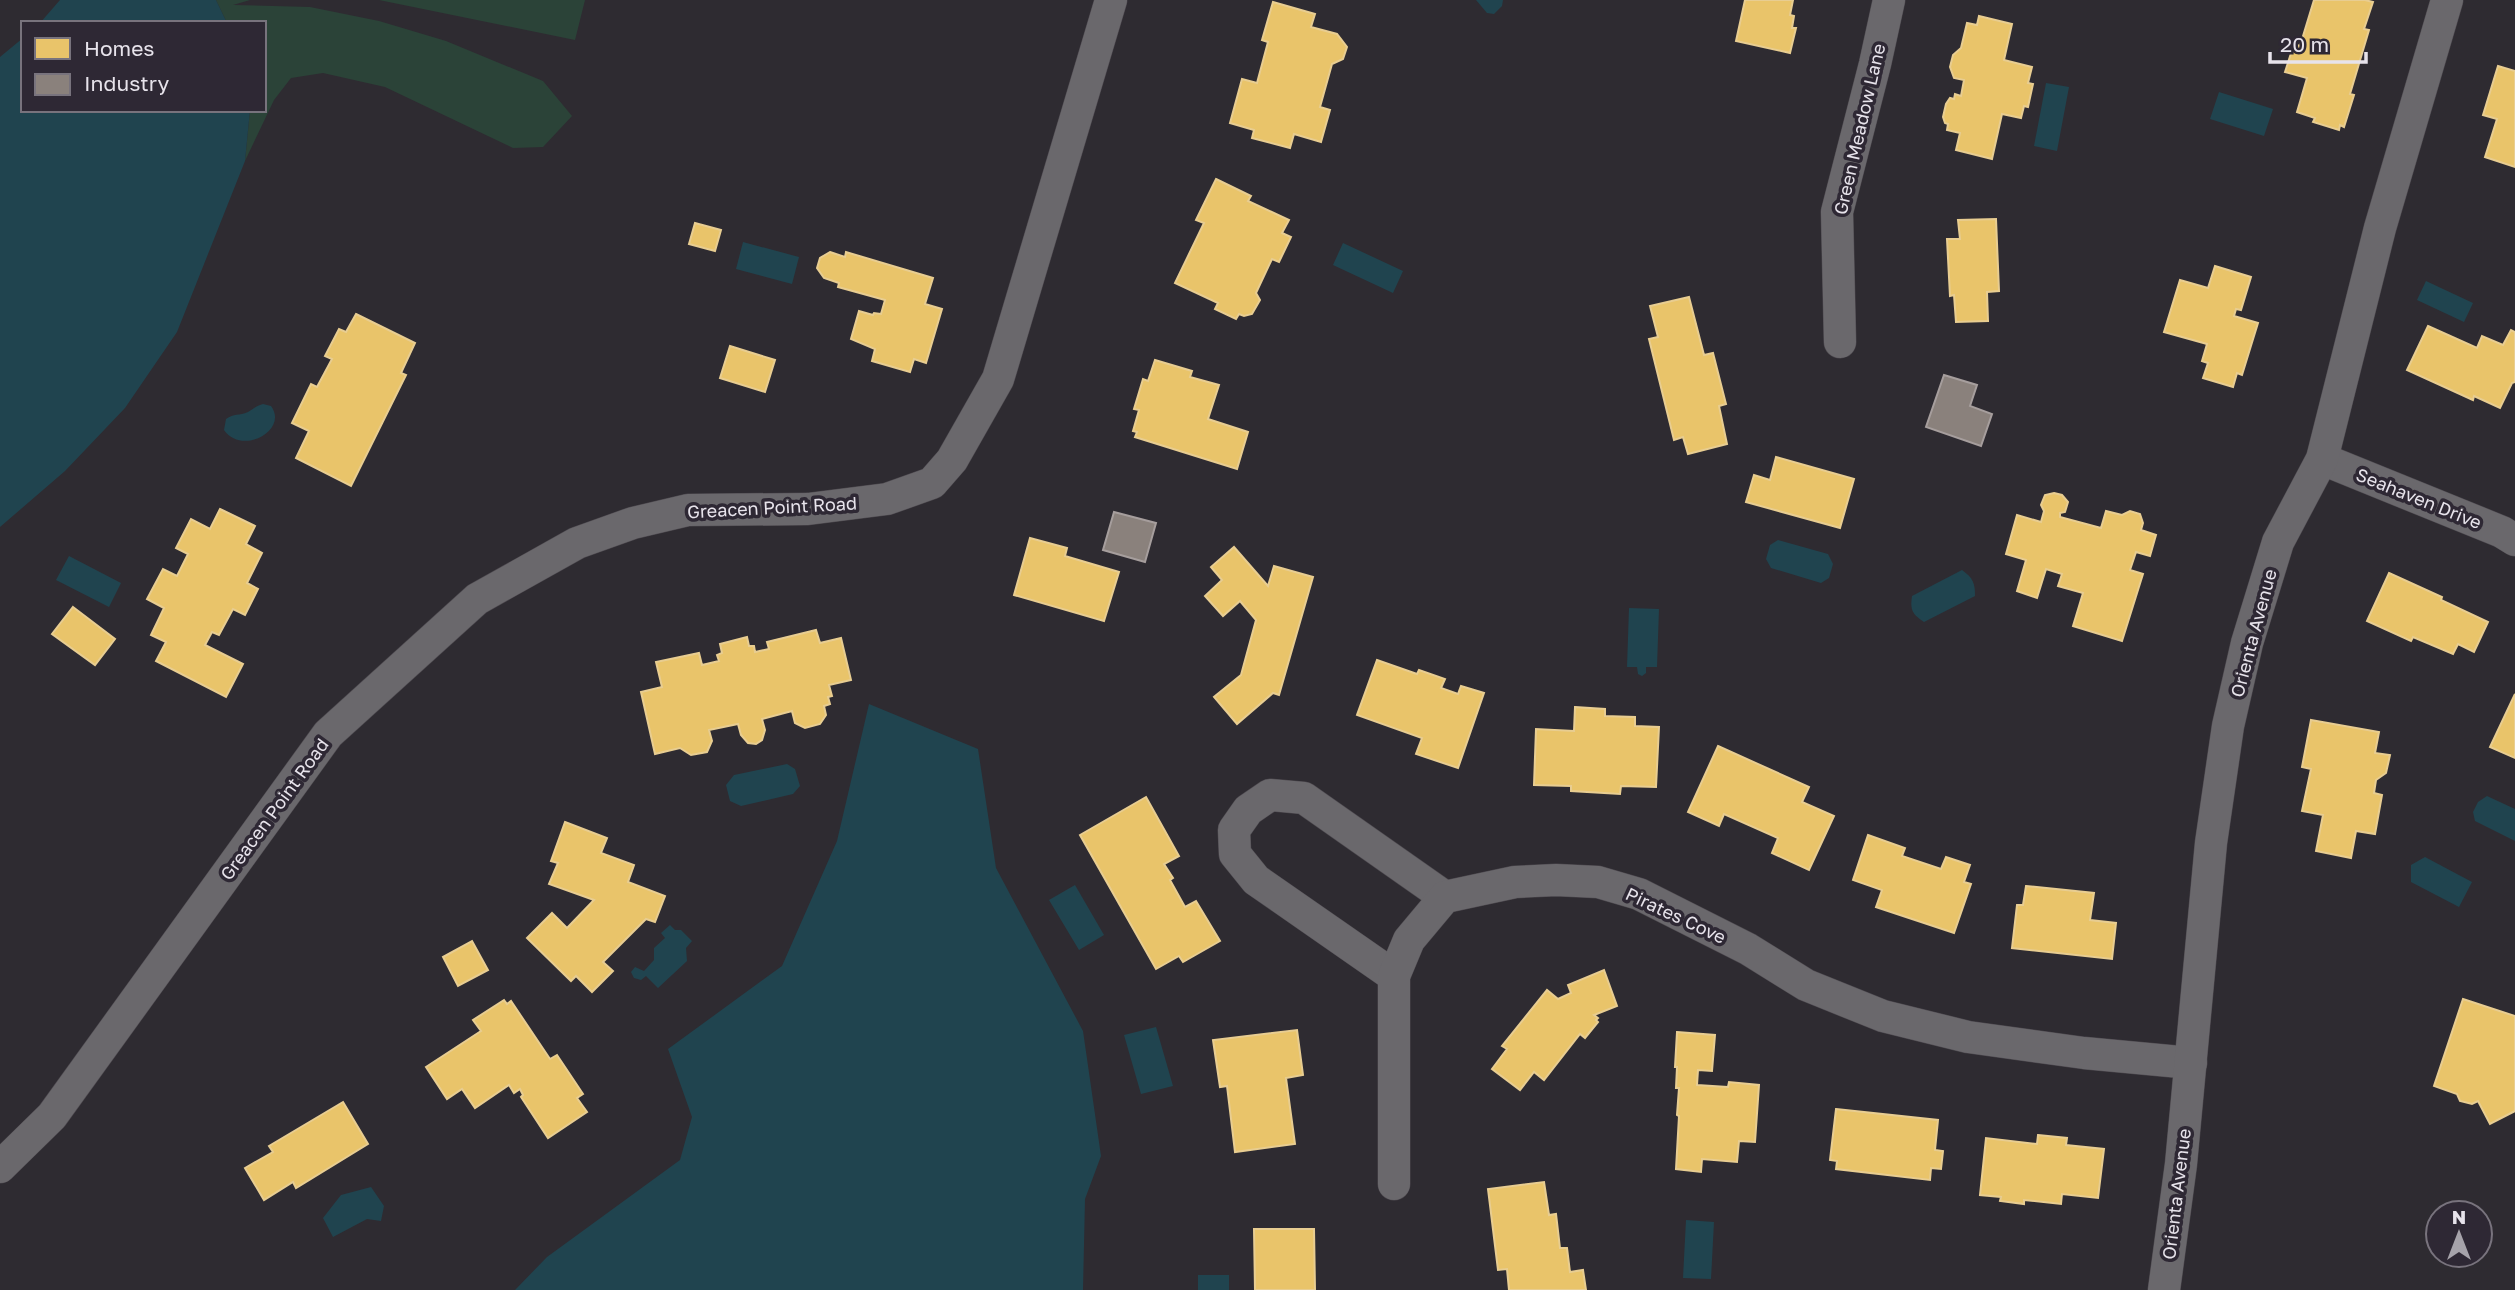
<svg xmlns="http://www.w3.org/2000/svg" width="2515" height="1290" viewBox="0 0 2515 1290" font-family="'Golos Text',sans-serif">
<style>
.green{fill:#2b4338}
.water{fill:#20444f}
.homes{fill:#e9c46a;stroke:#e8cd91;stroke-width:2}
.industry{fill:#8a817c;stroke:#a69e9d;stroke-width:2}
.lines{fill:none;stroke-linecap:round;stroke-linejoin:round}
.minor-casing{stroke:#4d494f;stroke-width:33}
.minor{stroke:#6a686c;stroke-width:32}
.labels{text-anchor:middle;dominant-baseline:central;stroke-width:7;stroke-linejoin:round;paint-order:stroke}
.street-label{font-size:18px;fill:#e7e3eb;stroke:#2e2834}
</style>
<rect width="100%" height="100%" fill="#2e2b31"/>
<g class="green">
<polygon points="216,0 250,0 233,5 310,7 379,21 446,41 543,81 572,116 543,147 513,148 385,87 323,73 291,78 274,100 245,161 250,110 264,110 264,23 227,23"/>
<polygon points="379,0 585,0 575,40"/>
</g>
<g class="water">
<polygon points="60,0 216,0 227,23 40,23"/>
<polygon points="1476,0 1503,0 1502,6 1494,14 1487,13"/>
<polygon points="23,38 23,110 250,110 245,161 177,332 125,408 65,471 0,527 0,57"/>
<polygon points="2046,83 2069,87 2057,151 2034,146"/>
<polygon points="2219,92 2273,109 2264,136 2210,119"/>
<polygon points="743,242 799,257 792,284 736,269"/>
<polygon points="1343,243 1403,271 1393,293 1333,265"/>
<polygon points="2426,281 2473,303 2464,322 2417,300"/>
<path d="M263,404L271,406C289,430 242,456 224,430L226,419C234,413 239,416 248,412C254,409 255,406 263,404Z"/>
<polygon points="1778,540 1828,554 1833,564 1829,578 1821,583 1771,568 1766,559 1770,545"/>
<polygon points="69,556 121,583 109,607 56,580"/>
<path d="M1962,570C1973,578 1975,583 1975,596L1924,622C1912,614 1910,610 1912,596Z"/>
<polygon points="1629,608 1659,609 1657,667 1646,667 1646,673 1642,676 1638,674 1637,667 1627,667"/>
<polygon points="869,704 978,749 996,868 1083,1031 1101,1156 1085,1199 1083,1290 515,1290 547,1257 680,1160 692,1117 668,1049 782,966 837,841"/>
<polygon points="787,764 795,769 800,786 793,794 741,806 730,801 726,785 734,775"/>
<polygon points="2487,796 2515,809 2515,841 2475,821 2473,812 2478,802"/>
<polygon points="2425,857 2472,882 2459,907 2411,882 2411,865"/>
<polygon points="1075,885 1104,935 1079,950 1049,900"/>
<polygon points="670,925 675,930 681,930 692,941 686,948 687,961 658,988 646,976 641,980 634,978 631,972 635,967 644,971 654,960 654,948 665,938 661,933"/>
<polygon points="1156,1027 1173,1086 1141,1094 1124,1035"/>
<polygon points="371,1187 384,1206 381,1221 367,1219 333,1237 323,1218 341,1195"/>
<polygon points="1686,1220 1714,1222 1711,1279 1683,1278"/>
<rect x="1198" y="1275" width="31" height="15"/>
</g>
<g class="homes">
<polygon points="1745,0 1793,0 1790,15 1794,16 1792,28 1796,28 1790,53 1736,41"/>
<polygon points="2314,0 2365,0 2373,2 2364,29 2369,30 2350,94 2354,95 2344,127 2340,125 2339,130 2313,122 2315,118 2297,112 2307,78 2285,72 2294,44 2300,46"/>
<polygon points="1273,2 1315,14 1311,27 1337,34 1347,47 1343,59 1332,64 1320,107 1330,110 1321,142 1294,134 1290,148 1252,138 1254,130 1230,123 1242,79 1257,83 1268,42 1262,40"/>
<polygon points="1979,16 2012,24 2004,60 2032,67 2028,83 2033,84 2028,107 2024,106 2021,118 2002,114 1992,159 1956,150 1960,133 1947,130 1948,124 1945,123 1943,117 1946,104 1950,98 1954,99 1955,94 1961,96 1964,80 1954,78 1950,67 1953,55 1961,48 1967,23 1977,25"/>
<polygon points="2498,66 2515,71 2515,167 2485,157 2497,119 2483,115"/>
<polygon points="1216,179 1251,196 1248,201 1289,220 1282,233 1291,237 1279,262 1272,259 1256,293 1260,300 1252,314 1244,316 1239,314 1236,319 1215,309 1218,303 1175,283 1204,223 1196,220"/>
<polygon points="1996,219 1999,291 1987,292 1988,321 1956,322 1954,295 1950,296 1947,239 1960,239 1958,220"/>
<polygon points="695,223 721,230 715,251 689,244"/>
<polygon points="830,252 845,257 846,252 933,278 925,304 942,309 926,363 914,359 910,372 872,361 875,349 851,339 859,311 873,315 874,313 881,314 885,300 838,287 839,283 824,278 817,268 820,258"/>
<polygon points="2215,266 2251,277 2241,310 2236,309 2234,316 2258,323 2242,375 2237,373 2233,387 2203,378 2208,363 2202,361 2207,344 2164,332 2180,280 2208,288"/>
<polygon points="1689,297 1704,355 1713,353 1726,404 1719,406 1727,444 1688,454 1683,437 1674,440 1649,339 1658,337 1650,306"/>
<polygon points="356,314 415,343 401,373 406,375 351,486 296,458 309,431 292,423 311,384 317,387 332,359 325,356 339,329 346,332"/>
<polygon points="2428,326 2477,348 2482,336 2503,345 2511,330 2515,332 2515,382 2512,383 2500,408 2474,396 2473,400 2407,370"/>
<polygon points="730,346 775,360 765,392 720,378"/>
<polygon points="1155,360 1192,371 1190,377 1219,385 1208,419 1248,432 1237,469 1135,437 1137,432 1133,431 1139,410 1134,409 1143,379 1148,381"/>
<polygon points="1776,457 1854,479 1840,528 1746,502 1754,475 1770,480"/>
<polygon points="2054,493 2062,495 2068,502 2065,512 2060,513 2060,517 2101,528 2106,511 2122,515 2130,511 2140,514 2143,523 2141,530 2156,535 2150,556 2136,552 2130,570 2143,574 2122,641 2073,626 2083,593 2058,586 2062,574 2046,569 2037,598 2017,591 2026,560 2006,554 2017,515 2041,522 2044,511 2041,505 2045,495"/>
<polygon points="220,509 255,526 246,544 262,553 247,583 258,589 245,615 233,609 219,635 212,632 205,645 243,664 226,697 156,661 166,642 151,635 164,608 147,599 163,569 177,576 188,554 176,548 191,519 210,529"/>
<polygon points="1030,538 1067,548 1065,556 1119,572 1104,621 1014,595"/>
<polygon points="1234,547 1268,586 1274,566 1313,577 1279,695 1273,693 1237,724 1214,697 1241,675 1256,620 1240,601 1223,616 1205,596 1222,580 1211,567"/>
<polygon points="2389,573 2442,597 2441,600 2488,622 2474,652 2458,644 2453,654 2413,637 2411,641 2367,621"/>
<polygon points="73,607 115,639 95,665 52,634"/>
<polygon points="816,630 820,643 841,638 851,680 829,685 832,696 828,697 830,704 824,706 826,715 820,724 805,728 795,723 792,711 762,719 765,730 762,740 756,744 748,743 741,735 738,724 709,730 712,741 707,752 691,755 680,748 655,754 641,692 662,687 656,662 699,653 702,665 719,661 717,655 722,653 720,644 747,637 749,646 754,646 755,652 769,649 767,642"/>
<polygon points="1377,660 1417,674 1419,670 1445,679 1441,688 1458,694 1461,686 1484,693 1458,768 1416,754 1422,738 1357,715"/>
<polygon points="2515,694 2515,758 2490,747"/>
<polygon points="1575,707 1605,709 1605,716 1635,717 1635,726 1659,727 1656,787 1621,786 1620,794 1571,791 1571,786 1534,785 1536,729 1574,731"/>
<polygon points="2311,720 2379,732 2375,753 2390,755 2386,773 2376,780 2374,793 2382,795 2375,834 2356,831 2351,858 2316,851 2323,815 2302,811 2311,769 2302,767"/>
<polygon points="1718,746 1809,787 1802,802 1834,816 1809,870 1772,853 1778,838 1724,814 1719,826 1688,812"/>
<polygon points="1146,797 1179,856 1164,864 1173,878 1170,880 1185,907 1196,901 1220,941 1183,962 1179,956 1156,969 1080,835"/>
<polygon points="565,822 607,838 601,853 634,865 628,882 665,896 655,922 646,919 603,962 613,971 592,992 576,976 571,981 527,938 552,913 567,928 594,900 549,884 558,863 551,861"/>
<polygon points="1868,835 1905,848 1902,856 1941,869 1946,857 1970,865 1964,882 1971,884 1954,933 1876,907 1882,890 1853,880"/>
<polygon points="2026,886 2094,893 2090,920 2116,923 2112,959 2012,948 2017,905 2023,905"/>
<polygon points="472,941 488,970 458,986 443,957"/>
<polygon points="1604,970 1617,1006 1594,1015 1598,1018 1596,1020 1598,1022 1585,1038 1580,1034 1544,1080 1534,1072 1520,1090 1492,1069 1507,1049 1502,1046 1547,990 1558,999 1571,993 1568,985"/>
<polygon points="2463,999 2515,1016 2515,1111 2490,1124 2478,1101 2472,1104 2460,1101 2457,1094 2434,1086"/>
<polygon points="504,1000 507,1004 511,1001 550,1059 557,1055 583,1094 577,1098 587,1112 548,1138 521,1097 523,1095 520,1089 514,1093 509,1085 475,1108 462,1089 447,1099 426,1067 481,1031 473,1020"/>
<polygon points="1297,1030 1303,1075 1286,1078 1295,1144 1235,1152 1227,1086 1220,1087 1213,1040"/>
<polygon points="1677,1032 1715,1035 1712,1071 1698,1070 1697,1085 1728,1087 1729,1082 1759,1085 1755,1142 1739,1141 1737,1162 1702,1159 1701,1172 1676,1169 1679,1116 1677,1115 1679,1088 1676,1088 1677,1067 1675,1067"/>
<polygon points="343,1102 368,1144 296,1188 293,1182 264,1200 245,1168 273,1152 269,1146"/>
<polygon points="1836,1109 1938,1120 1935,1150 1943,1151 1941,1169 1931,1168 1930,1180 1836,1169 1837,1161 1830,1160"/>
<polygon points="2038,1135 2067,1138 2066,1145 2104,1149 2098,1198 2062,1194 2061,1204 2024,1200 2024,1204 2000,1201 2001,1197 1980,1195 1986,1138 2037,1144"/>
<polygon points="1544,1182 1549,1215 1556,1214 1560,1248 1567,1248 1570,1272 1583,1270 1586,1290 1509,1290 1507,1269 1498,1270 1488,1189"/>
<polygon points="1254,1229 1314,1229 1315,1290 1255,1290"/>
</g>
<g class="industry">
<polygon points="1944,375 1977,385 1970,406 1992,414 1981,446 1926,427"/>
<polygon points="1114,512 1156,523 1145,562 1103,550"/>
</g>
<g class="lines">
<g class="minor-casing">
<g id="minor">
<polyline points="1840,342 1837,212 1875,64 1889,0"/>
<polyline points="2322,459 2502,532 2515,540"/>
<polyline points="1394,976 1256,880 1235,854 1234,830 1248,810 1270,795 1304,798 1445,897"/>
<polyline points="0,1167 52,1116 328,734 477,599 577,543 633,523 688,510 808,509 887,499 932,483 952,460 998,379 1111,0"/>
<polyline points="1394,1184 1394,976 1409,940 1445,897 1515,882 1556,880 1598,882 1639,894 1748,949 1806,985 1883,1016 1968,1037 2084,1053 2191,1063"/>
<polyline points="2164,1290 2181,1164 2211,843 2228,726 2247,643 2278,542 2322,459 2380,228 2447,0"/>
</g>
</g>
<use href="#minor" class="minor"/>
</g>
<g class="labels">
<g class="street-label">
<text transform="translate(1859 129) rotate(-77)">Green Meadow Lane</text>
<text transform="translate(2419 498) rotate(22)">Seahaven Drive</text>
<text transform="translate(772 507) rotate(-3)">Greacen Point Road</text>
<text transform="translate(2253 633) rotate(-75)">Orienta Avenue</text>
<text transform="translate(274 809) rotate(-54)">Greacen Point Road</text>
<text transform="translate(1676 915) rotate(25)">Pirates Cove</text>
<text transform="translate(2176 1194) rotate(-83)">Orienta Avenue</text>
</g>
</g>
<rect x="21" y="21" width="245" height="91" fill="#2e2834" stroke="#78737d" stroke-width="2"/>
<rect x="35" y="38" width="35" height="21" fill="#e9c46a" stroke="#78737d" stroke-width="2"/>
<text x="84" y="56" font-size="21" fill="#e7e3eb">Homes</text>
<rect x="35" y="74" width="35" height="21" fill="#8a817c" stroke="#78737d" stroke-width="2"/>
<text x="84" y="91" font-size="21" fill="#e7e3eb">Industry</text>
<g transform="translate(2459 1234)"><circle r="33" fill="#2e2834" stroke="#78737d" stroke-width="2"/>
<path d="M0-5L12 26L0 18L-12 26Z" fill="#a6a3aa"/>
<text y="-10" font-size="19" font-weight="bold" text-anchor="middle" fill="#e7e3eb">N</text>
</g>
<path d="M2270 52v10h96v-10" fill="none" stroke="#e7e3eb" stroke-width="3.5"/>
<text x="2280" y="52" font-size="21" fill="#e7e3eb" stroke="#2e2834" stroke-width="5" paint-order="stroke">20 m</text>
</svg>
